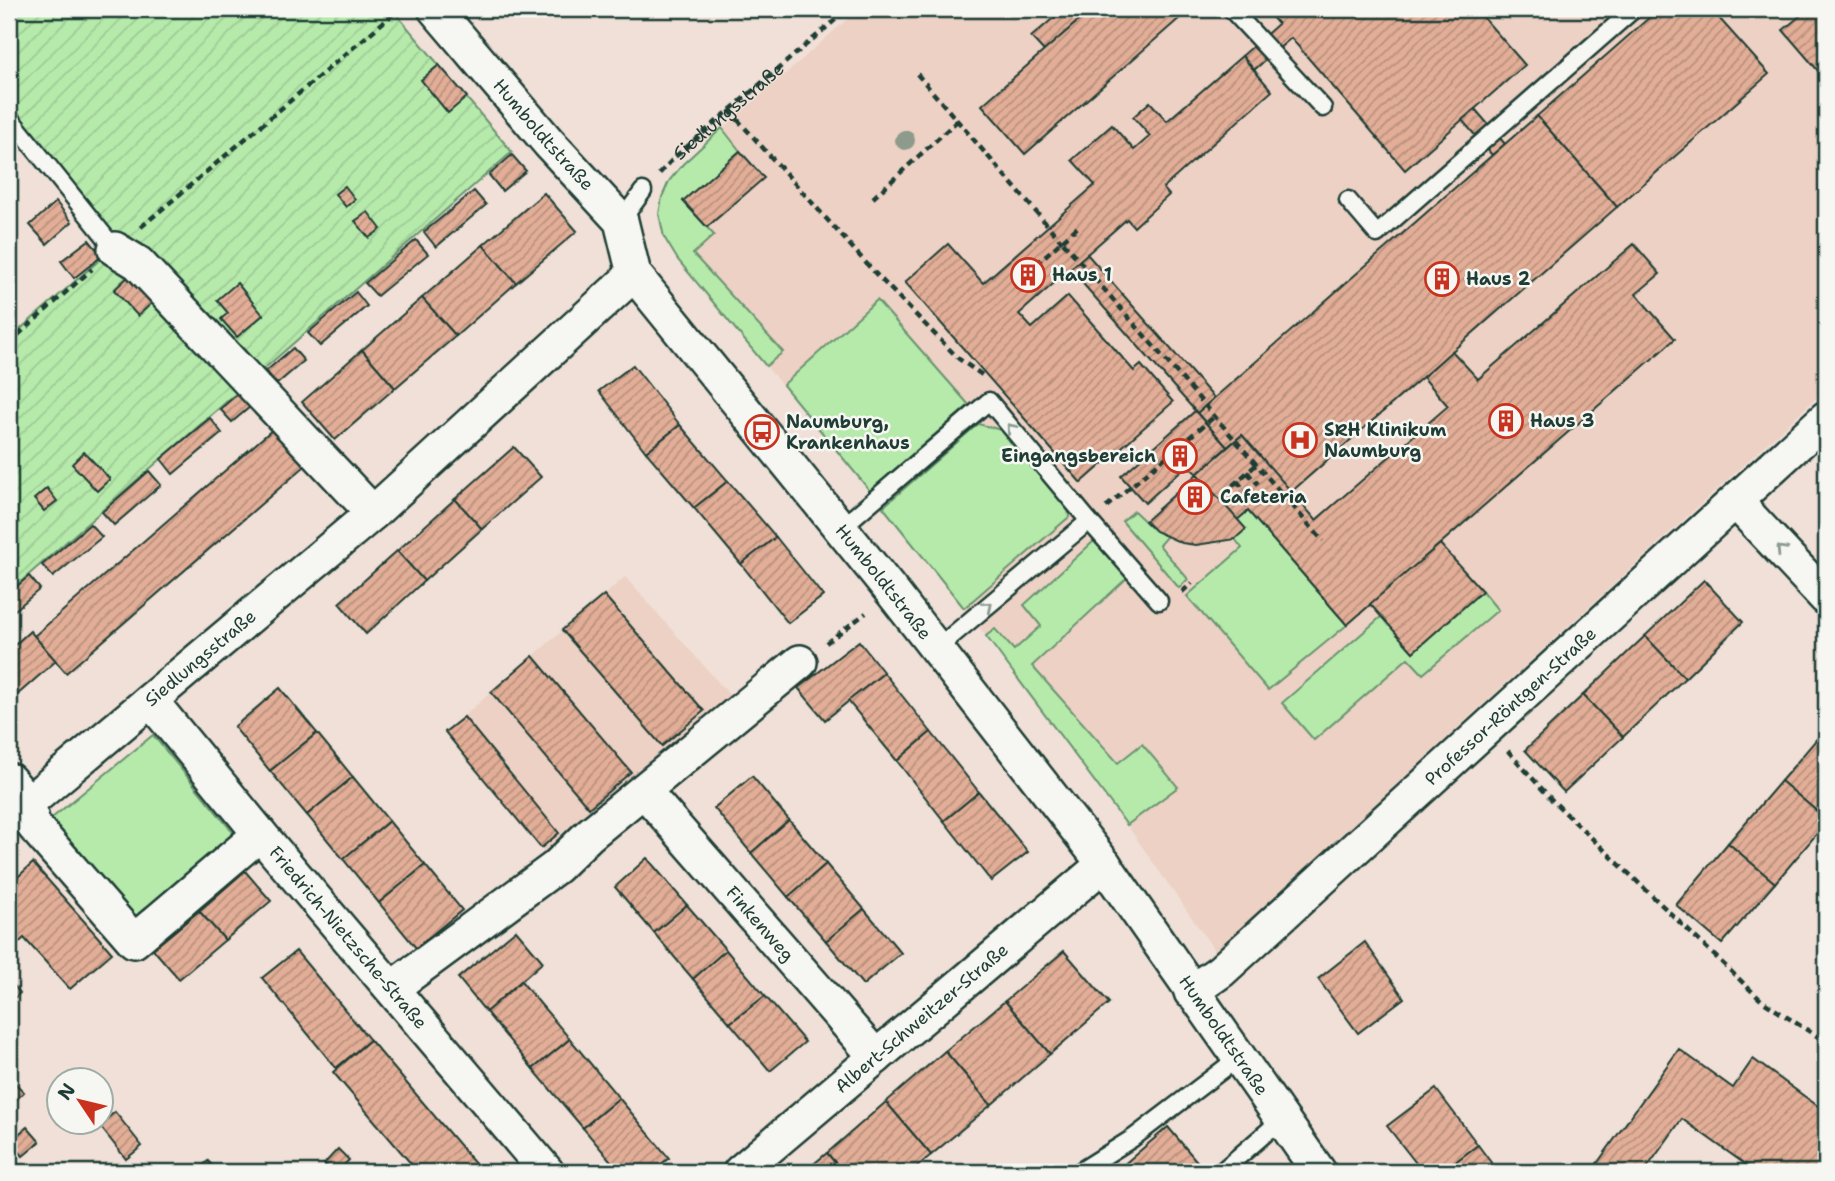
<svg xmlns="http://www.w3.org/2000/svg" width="1835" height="1181" viewBox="0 0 1835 1181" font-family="'Shantell Sans',sans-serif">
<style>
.built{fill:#ecd1c4}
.green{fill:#b6eaab;stroke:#6a9470;stroke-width:2}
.garden{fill:url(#garden-furrows);stroke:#6a9470;stroke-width:2}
.building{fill:url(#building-hatch);stroke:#1f3d34;stroke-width:2}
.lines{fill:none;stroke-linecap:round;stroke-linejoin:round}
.lane-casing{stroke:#1f3d34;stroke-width:21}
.street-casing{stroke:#1f3d34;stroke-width:38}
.path{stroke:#1f3d34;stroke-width:4.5;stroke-dasharray:7 5;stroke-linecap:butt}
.lane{stroke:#f6f6f2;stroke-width:16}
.street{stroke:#f6f6f2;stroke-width:33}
.tree{fill:#8e9a8b}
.oneway{stroke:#8a9a93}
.labels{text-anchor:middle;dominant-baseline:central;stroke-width:5;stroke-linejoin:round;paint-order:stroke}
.street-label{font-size:18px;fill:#1f3d34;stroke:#f6f6f2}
.poi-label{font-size:18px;font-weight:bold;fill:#1f3d34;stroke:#f6f6f2;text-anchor:start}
</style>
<defs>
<pattern id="garden-furrows" width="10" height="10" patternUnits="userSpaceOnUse" patternTransform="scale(1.75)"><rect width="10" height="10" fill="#b6eaab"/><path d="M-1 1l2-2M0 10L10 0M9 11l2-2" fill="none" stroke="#9cca94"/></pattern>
<pattern id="building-hatch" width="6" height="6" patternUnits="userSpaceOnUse" patternTransform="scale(1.75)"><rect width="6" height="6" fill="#e3ae97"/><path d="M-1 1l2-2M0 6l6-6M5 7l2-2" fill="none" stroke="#b78f7c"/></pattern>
</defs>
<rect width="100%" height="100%" fill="#f0e0d7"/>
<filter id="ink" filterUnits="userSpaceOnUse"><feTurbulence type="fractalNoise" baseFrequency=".0143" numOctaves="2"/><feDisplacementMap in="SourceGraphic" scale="14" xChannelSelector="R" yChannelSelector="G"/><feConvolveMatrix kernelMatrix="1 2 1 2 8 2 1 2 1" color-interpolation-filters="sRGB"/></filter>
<g filter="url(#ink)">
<g class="built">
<polygon points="859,9 1826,9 1826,389 1215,951 1127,825 986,636 883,507 678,260 664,237 659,214 662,197 669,181 683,164"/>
<polygon points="625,577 742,709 556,867 445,732"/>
</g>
<g class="green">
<polygon points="722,128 740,151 683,201 714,235 693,254 783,352 766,366 678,260 664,237 659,214 662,197 669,181 683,164"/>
<polygon points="877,300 969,405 870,491 783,385"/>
<polygon points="978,424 1005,431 1068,507 1069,517 964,608 883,507"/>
<polygon points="1134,511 1155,531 1167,536 1159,545 1188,579 1179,588 1122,521"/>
<polygon points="1248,511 1347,625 1268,690 1187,596 1242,548 1235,539 1237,520"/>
<polygon points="1094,541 1127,578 1032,666 1118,763 1142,744 1178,787 1127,825 986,636 995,629 1014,650 1041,626 1024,605"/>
<polygon points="1482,591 1498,610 1423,674 1408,658 1314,740 1282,703 1382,616 1413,652"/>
<polygon points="153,735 241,842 135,930 46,823"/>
</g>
<polygon class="garden" points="9,9 392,9 512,152 9,592 9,339 113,248 9,112"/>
<g class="building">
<polygon points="1064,9 1092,9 1044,51 1031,37"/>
<polygon points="1092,9 1107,9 1110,12 1113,9 1174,9 1181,17 1025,154 982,105"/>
<polygon points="1265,9 1476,9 1525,65 1405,170 1291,38 1254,70 1242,56 1278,24"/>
<polygon points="1659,9 1711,9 1769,74 1617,207 1537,116"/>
<polygon points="1794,9 1826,9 1826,80 1783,30 1800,16"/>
<polygon points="1242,56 1272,91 1163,188 1169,195 1134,227 1127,219 1019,314 1032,328 1068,296 1134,371 1141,365 1173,402 1081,483 905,282 948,244 983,283 1095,185 1072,160 1112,125 1134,150 1150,136 1133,117 1150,102 1167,121"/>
<polygon points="439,65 467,97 448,113 421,80"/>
<polygon points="1475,109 1505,144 1492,155 1462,120"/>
<polygon points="1537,116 1617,207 1291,492 1242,435 1227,447 1197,413"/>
<polygon points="740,151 764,178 707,227 683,201"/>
<polygon points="512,155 526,171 502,191 489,175"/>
<polygon points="345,186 355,199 346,207 335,194"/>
<polygon points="474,191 486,205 436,247 424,232"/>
<polygon points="544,193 577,231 516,283 483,245"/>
<polygon points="56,202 72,222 47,244 30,225"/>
<polygon points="368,212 381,229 369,238 355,221"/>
<polygon points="89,240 102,256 74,278 61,261"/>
<polygon points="416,240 428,254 377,296 365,283"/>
<polygon points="1634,244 1660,274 1636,294 1675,339 1347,625 1248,511 1237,520 1197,474 1242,435 1316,520 1448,406 1423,377 1452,351 1478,379"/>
<polygon points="483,245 516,283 456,336 422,298"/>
<polygon points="1087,254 1214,398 1197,413 1070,269"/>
<polygon points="133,272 157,298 138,316 114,290"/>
<polygon points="237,283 263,315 237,337 221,319 228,313 217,300"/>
<polygon points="356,292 367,306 320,346 308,333"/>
<polygon points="422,298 456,336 395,388 362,350"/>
<polygon points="293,348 304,361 277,384 266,371"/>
<polygon points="362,350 395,388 335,440 302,402"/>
<polygon points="633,365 680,425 646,452 599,391"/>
<polygon points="246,387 257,401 232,422 220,409"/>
<polygon points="1195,411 1227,447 1197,474 1187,465 1145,503 1121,476"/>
<polygon points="210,418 222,433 173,474 161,459"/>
<polygon points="280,423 312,460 66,673 34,636"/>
<polygon points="680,425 728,481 694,508 646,452"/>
<polygon points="514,447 541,477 482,529 455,499"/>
<polygon points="84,452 110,479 97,491 72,464"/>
<polygon points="149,471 161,485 114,525 102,512"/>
<polygon points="1197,474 1246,529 1235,539 1196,545 1182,543 1155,531 1145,521"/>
<polygon points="728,481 776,537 741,564 694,508"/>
<polygon points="47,488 57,501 44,511 34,499"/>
<polygon points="455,499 482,529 424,581 397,551"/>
<polygon points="90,524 102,537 53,577 42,565"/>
<polygon points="776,537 823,596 788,623 741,564"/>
<polygon points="1440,544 1482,591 1413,652 1370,604"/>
<polygon points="397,551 424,581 366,634 339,603"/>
<polygon points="29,576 40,589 15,610 9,602 9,593"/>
<polygon points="1704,580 1743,622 1685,678 1645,636"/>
<polygon points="604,595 704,711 662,746 562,630"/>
<polygon points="30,631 56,661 9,702 9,650"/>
<polygon points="1645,636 1685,678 1623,737 1583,695"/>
<polygon points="859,641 884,673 825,720 798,688"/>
<polygon points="533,656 631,772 589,808 491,692"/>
<polygon points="884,673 931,732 897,761 848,701"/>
<polygon points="280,688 317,733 270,771 234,727"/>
<polygon points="1583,695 1623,737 1564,792 1525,750"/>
<polygon points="464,717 559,833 541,848 445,732"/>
<polygon points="1826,728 1826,819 1781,781"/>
<polygon points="931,732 979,792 944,821 897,761"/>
<polygon points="317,733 353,777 307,815 270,771"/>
<polygon points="752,776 789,820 751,853 714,808"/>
<polygon points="353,777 389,821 343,859 307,815"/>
<polygon points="1781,781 1826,819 1826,823 1775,883 1728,843"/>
<polygon points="979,792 1028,852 991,881 944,821"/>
<polygon points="789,820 826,864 788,897 751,853"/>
<polygon points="389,821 425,865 379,903 343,859"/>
<polygon points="1728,843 1775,883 1722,944 1676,905"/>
<polygon points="647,858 687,905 654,933 615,887"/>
<polygon points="33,863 112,953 70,989 24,938 9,952 9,885"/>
<polygon points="826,864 864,909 826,941 788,897"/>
<polygon points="425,865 462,910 416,948 379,903"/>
<polygon points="245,871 271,901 225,940 199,911"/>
<polygon points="687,905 726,950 693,979 654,933"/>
<polygon points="864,909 901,953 863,985 826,941"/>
<polygon points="199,911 225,940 179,979 153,949"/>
<polygon points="516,930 543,962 486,1012 458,978"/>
<polygon points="1365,942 1404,998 1358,1033 1318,979"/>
<polygon points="726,950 765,996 730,1023 693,979"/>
<polygon points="296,951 370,1040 336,1068 262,978"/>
<polygon points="1064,951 1109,1003 1050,1054 1005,1001"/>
<polygon points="9,980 20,993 9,1003"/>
<polygon points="521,981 570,1039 533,1069 486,1012"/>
<polygon points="765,996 805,1042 770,1071 730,1023"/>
<polygon points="1005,1001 1050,1054 991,1105 945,1051"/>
<polygon points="570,1039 619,1098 583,1128 533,1069"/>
<polygon points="370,1040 482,1172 418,1172 333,1072"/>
<polygon points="1679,1049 1733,1088 1753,1059 1826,1112 1826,1169 1824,1172 1756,1172 1682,1119 1644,1172 1591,1172"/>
<polygon points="945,1051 991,1105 931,1155 886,1102"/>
<polygon points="9,1077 24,1092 14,1102 9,1096"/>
<polygon points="1436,1089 1478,1145 1442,1172 1423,1172 1387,1126"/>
<polygon points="619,1098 669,1158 651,1172 620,1172 583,1128"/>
<polygon points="886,1102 931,1155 911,1172 843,1172 827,1153"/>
<polygon points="115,1112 142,1146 126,1159 99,1125"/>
<polygon points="27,1127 40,1142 23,1156 10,1141"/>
<polygon points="1168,1127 1206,1172 1115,1172"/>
<polygon points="1478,1145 1498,1172 1442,1172"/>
<polygon points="338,1149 349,1160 337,1172 333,1172 324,1164"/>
<polygon points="827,1153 843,1172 804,1172"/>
<polygon points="208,1161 218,1172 196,1172"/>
</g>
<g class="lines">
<g class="lane-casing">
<g id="lane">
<polyline points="1231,9 1323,108"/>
<polyline points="9,117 115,249"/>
<polyline points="1348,200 1377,234 1634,9"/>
<polyline points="621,221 643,191"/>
<polyline points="1089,521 1159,601"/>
<polyline points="841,528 989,401 1089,521 936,649"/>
<polyline points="1079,1172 1133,1138 1238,1058"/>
<polyline points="1221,1172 1282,1119"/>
</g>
</g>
<g class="street-casing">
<g id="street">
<path id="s2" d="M435,9L549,143L621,221L634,274L893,593L1104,864L1319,1172"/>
<polyline points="115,249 138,263 373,513"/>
<polyline points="1736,502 1826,598"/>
<path id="s3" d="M151,701L260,834L547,1172"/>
<polyline points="9,780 28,802 33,825 134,941 260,834"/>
<path id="s4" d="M645,792L876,1057"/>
<path id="s5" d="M9,819L373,513L634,274"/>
<polyline points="392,988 556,867 589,835 800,662"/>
<path id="s6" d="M1191,992L1221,971L1826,418"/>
<path id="s7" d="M740,1172L1104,864"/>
</g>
</g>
<g class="path">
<polyline points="917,74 1062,242"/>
<polyline points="729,110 875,273 959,359 985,377"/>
<path id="s1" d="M659,174L675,157L848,9"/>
<polyline points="873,198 957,121"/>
<polyline points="141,227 399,9"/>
<polyline points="1063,242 1323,541"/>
<polyline points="1036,264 1080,225"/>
<polyline points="9,343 92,269"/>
<polyline points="1247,472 1258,484"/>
<polyline points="1237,481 1247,493"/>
<polyline points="1235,502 1225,492 1257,464"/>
<polyline points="1106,507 1215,416"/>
<polyline points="1182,592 1192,583"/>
<polyline points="826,643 866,613"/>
<polyline points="1508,751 1552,800 1762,1001 1826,1042"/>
</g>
<use href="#lane" class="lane"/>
<use href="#street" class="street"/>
</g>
<circle class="tree" cx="905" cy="140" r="10"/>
<defs><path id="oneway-chevron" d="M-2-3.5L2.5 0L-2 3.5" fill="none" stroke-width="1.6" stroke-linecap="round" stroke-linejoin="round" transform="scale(1.75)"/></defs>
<g class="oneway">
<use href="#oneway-chevron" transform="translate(1011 428) rotate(-130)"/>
<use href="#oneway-chevron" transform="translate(1781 550) rotate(-133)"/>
<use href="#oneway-chevron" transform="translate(988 606) rotate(-40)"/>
</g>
</g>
<defs>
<g id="building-ring" transform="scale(1.75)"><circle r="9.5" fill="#f6f6f2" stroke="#c8321e" stroke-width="1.5"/><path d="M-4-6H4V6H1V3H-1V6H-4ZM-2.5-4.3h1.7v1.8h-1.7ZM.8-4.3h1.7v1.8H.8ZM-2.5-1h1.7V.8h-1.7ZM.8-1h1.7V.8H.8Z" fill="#c8321e"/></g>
<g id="bus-ring" transform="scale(1.75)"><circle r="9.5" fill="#f6f6f2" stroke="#c8321e" stroke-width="1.5"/><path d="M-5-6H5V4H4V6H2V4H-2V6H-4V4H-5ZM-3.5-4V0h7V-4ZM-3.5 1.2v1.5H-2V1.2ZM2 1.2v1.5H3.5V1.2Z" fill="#c8321e"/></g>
<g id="hospital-ring" transform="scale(1.75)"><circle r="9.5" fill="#f6f6f2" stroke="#c8321e" stroke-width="1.5"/><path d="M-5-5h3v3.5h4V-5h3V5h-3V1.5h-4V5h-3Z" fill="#c8321e"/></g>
</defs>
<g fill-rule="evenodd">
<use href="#building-ring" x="1028" y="275"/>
<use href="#building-ring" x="1442" y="279"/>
<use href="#building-ring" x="1506" y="421"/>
<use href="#bus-ring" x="762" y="432"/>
<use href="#hospital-ring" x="1300" y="440"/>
<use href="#building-ring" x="1180" y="456"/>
<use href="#building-ring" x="1195" y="497"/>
</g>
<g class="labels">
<g class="street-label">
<text stroke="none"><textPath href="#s1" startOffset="94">Siedlungsstraße</textPath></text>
<text stroke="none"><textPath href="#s2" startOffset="166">Humboldtstraße</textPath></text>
<text stroke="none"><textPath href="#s2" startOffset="733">Humboldtstraße</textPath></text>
<text stroke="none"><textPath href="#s5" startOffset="250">Siedlungsstraße</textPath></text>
<text stroke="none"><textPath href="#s6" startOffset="429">Professor-Röntgen-Straße</textPath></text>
<text stroke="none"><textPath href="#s4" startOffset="175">Finkenweg</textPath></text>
<text stroke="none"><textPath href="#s3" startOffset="308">Friedrich-Nietzsche-Straße</textPath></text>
<text stroke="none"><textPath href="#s7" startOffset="238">Albert-Schweitzer-Straße</textPath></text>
<text stroke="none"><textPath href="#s2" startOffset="1300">Humboldtstraße</textPath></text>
</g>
<g class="poi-label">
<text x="1052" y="275">Haus 1</text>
<text x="1466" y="279">Haus 2</text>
<text x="1530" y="421">Haus 3</text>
<text x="786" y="422">Naumburg,<tspan x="786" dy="21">Krankenhaus</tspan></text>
<text x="1324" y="430">SRH Klinikum<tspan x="1324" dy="21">Naumburg</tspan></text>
<text x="1156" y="456" text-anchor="end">Eingangsbereich</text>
<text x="1220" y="497">Cafeteria</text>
</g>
</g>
<rect width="1835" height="1181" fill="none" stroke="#f6f6f2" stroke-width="35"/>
<rect x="18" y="18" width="1800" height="1146" fill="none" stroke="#1f3d34" stroke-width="2.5" filter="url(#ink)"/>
<g transform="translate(80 1101) rotate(305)"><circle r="33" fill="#f6f6f2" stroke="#a0aca6" stroke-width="2"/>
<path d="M0-5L12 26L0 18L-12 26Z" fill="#c8321e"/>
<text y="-10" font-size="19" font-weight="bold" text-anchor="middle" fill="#1f3d34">N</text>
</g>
</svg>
